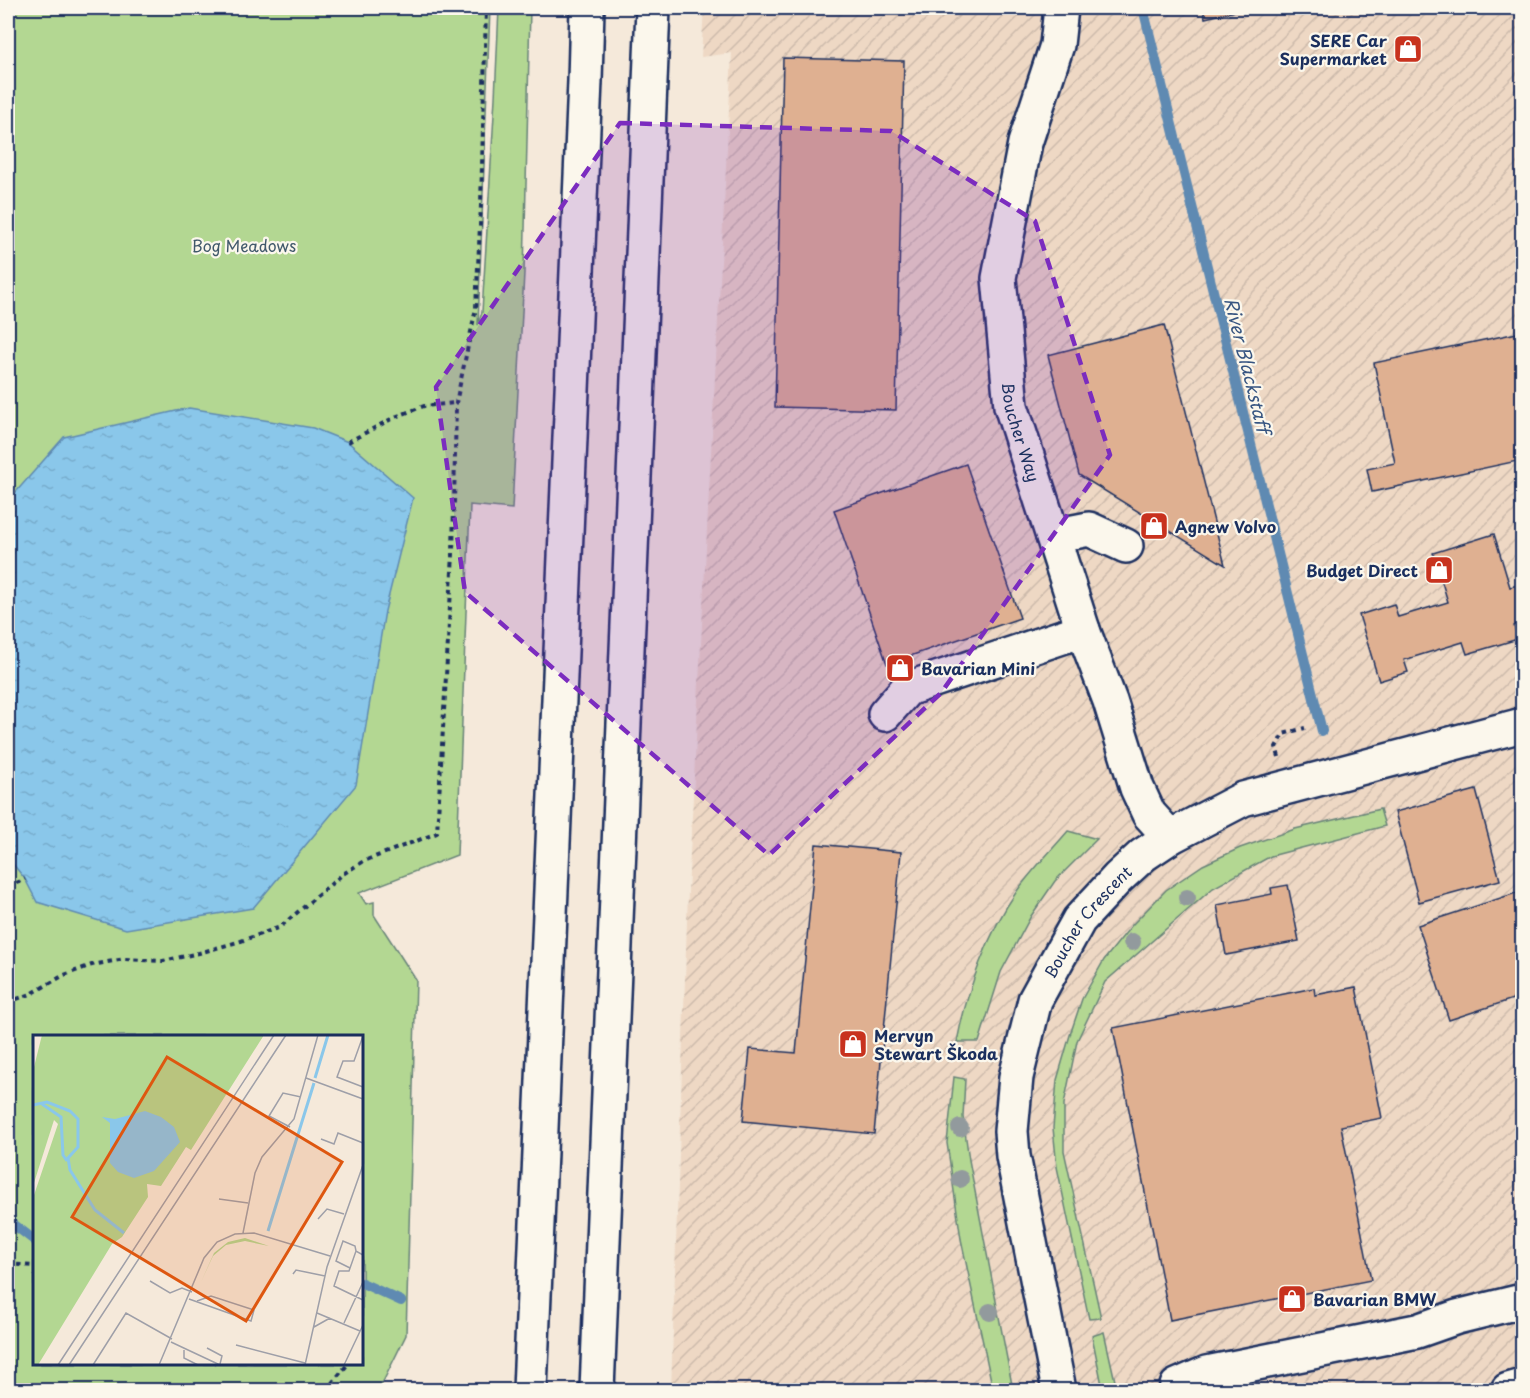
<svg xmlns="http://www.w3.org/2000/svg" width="1530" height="1398" viewBox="0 0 1530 1398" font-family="'Playpen Sans',sans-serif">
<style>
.industrial{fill:url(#industrial-furrows)}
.green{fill:#b3d792;stroke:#678378;stroke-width:1.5;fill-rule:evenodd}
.water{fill:url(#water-ripples);stroke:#5e8ab2;stroke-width:1.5}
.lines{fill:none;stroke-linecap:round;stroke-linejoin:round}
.stream{stroke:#5e8ab2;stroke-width:10}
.building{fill:#dfb091;stroke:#1b2f5e;stroke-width:1.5}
.minor-casing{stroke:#1b2f5e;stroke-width:38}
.highway-casing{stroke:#1b2f5e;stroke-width:38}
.path{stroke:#1b2f5e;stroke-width:4;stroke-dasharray:4.5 4.5;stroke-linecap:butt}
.minor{stroke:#fbf7ec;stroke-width:33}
.highway{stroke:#fbf7ec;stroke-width:33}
.tree{fill:#929a9d}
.marked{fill:#7b2cbf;fill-opacity:0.2;stroke:#7b2cbf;stroke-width:4.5;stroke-dasharray:12 8;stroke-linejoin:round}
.labels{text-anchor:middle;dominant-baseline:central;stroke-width:4.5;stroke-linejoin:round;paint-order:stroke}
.poi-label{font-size:16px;font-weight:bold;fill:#1b2f5e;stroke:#fbf7ec;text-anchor:start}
.park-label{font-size:16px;fill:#41596b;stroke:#fbf7ec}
.street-label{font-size:16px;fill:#1b2f5e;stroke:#fbf7ec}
.water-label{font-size:18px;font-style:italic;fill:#375581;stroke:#fbf7ec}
.inset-river{fill:none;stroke:#8ac7ea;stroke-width:3}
.inset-road{fill:none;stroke:#9e9fa8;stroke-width:1.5}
.view{fill:#de5710;fill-opacity:0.15;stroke:#de5710;stroke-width:3}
.inset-edge{fill:none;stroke:#1b2f5e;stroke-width:3}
</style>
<defs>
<pattern id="industrial-furrows" width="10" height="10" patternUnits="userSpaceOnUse" patternTransform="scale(1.5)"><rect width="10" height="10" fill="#eed8c4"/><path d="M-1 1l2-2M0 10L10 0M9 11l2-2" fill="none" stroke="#ccbaab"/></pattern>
<pattern id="water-ripples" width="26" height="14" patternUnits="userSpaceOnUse" patternTransform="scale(1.5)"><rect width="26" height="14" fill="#8ac7ea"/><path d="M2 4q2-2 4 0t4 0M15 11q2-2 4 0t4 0" fill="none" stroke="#76abcb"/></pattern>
</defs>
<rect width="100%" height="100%" fill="#f5e9da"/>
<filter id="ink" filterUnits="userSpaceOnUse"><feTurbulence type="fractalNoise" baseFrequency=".0167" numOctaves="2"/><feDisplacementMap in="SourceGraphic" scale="12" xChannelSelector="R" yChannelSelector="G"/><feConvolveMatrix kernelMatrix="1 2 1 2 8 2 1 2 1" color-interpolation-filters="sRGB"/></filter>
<g filter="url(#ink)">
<polygon class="industrial" points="704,8 1522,8 1522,1390 671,1390 688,892 732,53 701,57"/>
<g class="green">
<path d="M8,8H490L478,325L482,312L495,98L499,8H530L524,273L512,509L470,505L457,855L359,893L366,904L374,902V915L416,980L406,1335L379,1390H8ZM34,1036H362V1364H34Z"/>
<polygon points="1380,809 1385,826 1271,856 1213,888 1105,982 1077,1041 1064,1104 1064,1151 1101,1318 1089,1319 1057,1167 1053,1128 1057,1080 1070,1035 1082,999 1104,960 1132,925 1166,890 1203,865 1240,848 1295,829"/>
<path d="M1068,831L1097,839L1055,881L1031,916L1001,972L979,1042H957C966,993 988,932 1017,891C1032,870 1051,851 1068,831Z"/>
<polygon points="954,1077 965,1079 963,1117 969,1160 1013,1390 993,1390 961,1239 947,1143"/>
<polygon points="1104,1332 1117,1390 1103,1390 1092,1336"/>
</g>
<polygon class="water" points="189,408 313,428 348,442 413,498 385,611 356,785 253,908 126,929 37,902 25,879 8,858 8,501 64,437"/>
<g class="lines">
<g class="stream">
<polyline points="1143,8 1322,731"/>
<polyline points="8,1220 34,1240"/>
<polyline points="362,1283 401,1301"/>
</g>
</g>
<g class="building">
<polygon points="1203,8 1248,8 1205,18"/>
<polygon points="783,58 904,61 896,410 775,407"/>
<polygon points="1164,325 1225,565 1079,475 1048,355"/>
<polygon points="1522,332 1522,460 1372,492 1367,469 1395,463 1374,363"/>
<polygon points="966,464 1020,618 887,664 834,510"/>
<polygon points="1494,534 1510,587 1522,584 1522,624 1514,626 1518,639 1467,654 1463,642 1404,660 1408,672 1379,681 1359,615 1394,604 1398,617 1448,602 1433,553"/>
<polygon points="1476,790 1500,880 1419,902 1395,812"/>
<polygon points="816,844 901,852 874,1134 743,1121 750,1049 796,1053"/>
<polygon points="1288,885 1299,941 1226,955 1217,905 1272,894 1271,888"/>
<polygon points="1522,891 1522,996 1449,1020 1418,925"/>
<polygon points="1356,987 1382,1118 1341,1126 1371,1280 1170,1320 1113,1028 1314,988 1315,995"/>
</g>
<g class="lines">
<g class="minor-casing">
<g id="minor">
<path id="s1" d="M1061,8L1057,45L1025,143L999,278L1011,406L1083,630L1110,701L1137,788L1149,814L1170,837"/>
<polyline points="1053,536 1089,529 1126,546"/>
<polyline points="885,714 907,689 1083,630"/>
<path id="s2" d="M1059,1390L1013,1156L1011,1131L1016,1077L1035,1000L1079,920L1118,878L1143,855L1170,837L1243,799L1522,725"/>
<polyline points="1176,1390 1177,1386 1207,1373 1417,1331 1457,1317 1522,1301"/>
<polyline points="1508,1390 1522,1386"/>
</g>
</g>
<g class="highway-casing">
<g id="highway">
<polyline points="530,1390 585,81 587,8"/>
<polyline points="597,1390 653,8"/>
</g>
</g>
<g class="path">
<polyline points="348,442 395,417 424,406 456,403"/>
<polyline points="1279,757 1276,747 1283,734 1305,728"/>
<polyline points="8,887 25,879"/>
<polyline points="8,982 13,1001"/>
<polyline points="8,1002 31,994 64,975 92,965 124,959 163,961 199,953 241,941 280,927 343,874 364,861 437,833 453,554 456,403 476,308 481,205 486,8"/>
<polyline points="8,1264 34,1266"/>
<polyline points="326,1390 348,1364"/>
</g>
<use href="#minor" class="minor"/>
<use href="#highway" class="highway"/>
</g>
<g class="tree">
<circle cx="1187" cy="898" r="9"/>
<circle cx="1132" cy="942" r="9"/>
<circle cx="960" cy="1128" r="9"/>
<circle cx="960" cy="1179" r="9"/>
<circle cx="990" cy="1312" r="9"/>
</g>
</g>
<path class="marked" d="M620,123L891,131L1035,221L1110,455L941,693L769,855L465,592L436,387Z"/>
<defs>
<g id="shop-square" transform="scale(1.5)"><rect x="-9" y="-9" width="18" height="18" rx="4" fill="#c8321e" stroke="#fbf7ec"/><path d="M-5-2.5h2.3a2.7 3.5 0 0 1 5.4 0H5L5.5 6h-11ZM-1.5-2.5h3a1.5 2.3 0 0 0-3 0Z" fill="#fff"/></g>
</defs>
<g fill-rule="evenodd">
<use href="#shop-square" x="1408" y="49"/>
<use href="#shop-square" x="1154" y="526"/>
<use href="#shop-square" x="1439" y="570"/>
<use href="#shop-square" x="900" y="668"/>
<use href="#shop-square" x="853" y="1044"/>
<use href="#shop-square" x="1292" y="1299"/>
</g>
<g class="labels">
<g class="poi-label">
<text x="1387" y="40" text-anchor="end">SERE Car<tspan x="1387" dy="18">Supermarket</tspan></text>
<text x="1175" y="526">Agnew Volvo</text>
<text x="1418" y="570" text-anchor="end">Budget Direct</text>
<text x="921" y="668">Bavarian Mini</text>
<text x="874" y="1035">Mervyn<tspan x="874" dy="18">Stewart Škoda</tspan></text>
<text x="1313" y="1299">Bavarian BMW</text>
</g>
<g class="park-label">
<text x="244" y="245">Bog Meadows</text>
</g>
<g class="street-label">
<text stroke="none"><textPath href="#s1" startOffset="434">Boucher Way</textPath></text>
<text stroke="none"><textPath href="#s2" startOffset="492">Boucher Crescent</textPath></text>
</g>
<g class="water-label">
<text transform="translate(1248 365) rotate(76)">River Blackstaff</text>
</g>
</g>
<g transform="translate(33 1035)">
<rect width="330" height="330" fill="#f5e9da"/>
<path d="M9,0H231L158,115L153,112L128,151L114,149L115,162L89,202L79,209L5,330H0V163L25,89L21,85L0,151V36ZM212,203L236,211L212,206L193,210L180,221L168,247L181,218L195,207Z" fill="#b3d792"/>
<path d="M112,76L128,82L141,92L147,107L121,136L101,143L85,137L77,128V88L69,82L82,84Z" fill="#8ac7ea"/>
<path class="inset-river" d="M282,43L295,0M9,69L28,82L30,120L34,126M0,70L14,67L37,76L45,84V112L35,123L37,135L62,175L91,198M235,196L281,48"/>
<path class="inset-road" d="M330,1L321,26H310L304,42L330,52M273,43L330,64M257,92L236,81L250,58L268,62M288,104L301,109L305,98L330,108M186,164L215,168M285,184L294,174L311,179M210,198L222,138L229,122L261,84L285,0M330,220L323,216L316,236H306L301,251L330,265M317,233L303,226L310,206L322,211L323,216M260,239L263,235L292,241M117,246L137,258L149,253L159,257M156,264L218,286L221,275L178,261L164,266M284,278L327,296M311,288L330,247M281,292L297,283M138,307L187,330M203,310L272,328M174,313L189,321L187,329M151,315V323L165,330M25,330L241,0M36,330L253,0M60,330L93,278L139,304M126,330L171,223L184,207L202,199L221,198L297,221M272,330L294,232L330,130M311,330L330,290"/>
<path class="view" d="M134,22L309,127L213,286L39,182Z"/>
<rect width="330" height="330" class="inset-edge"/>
</g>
<rect width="1530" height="1398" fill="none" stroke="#fbf7ec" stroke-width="30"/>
<rect x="15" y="15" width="1500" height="1368" fill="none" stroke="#1b2f5e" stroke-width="2" filter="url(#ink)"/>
</svg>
